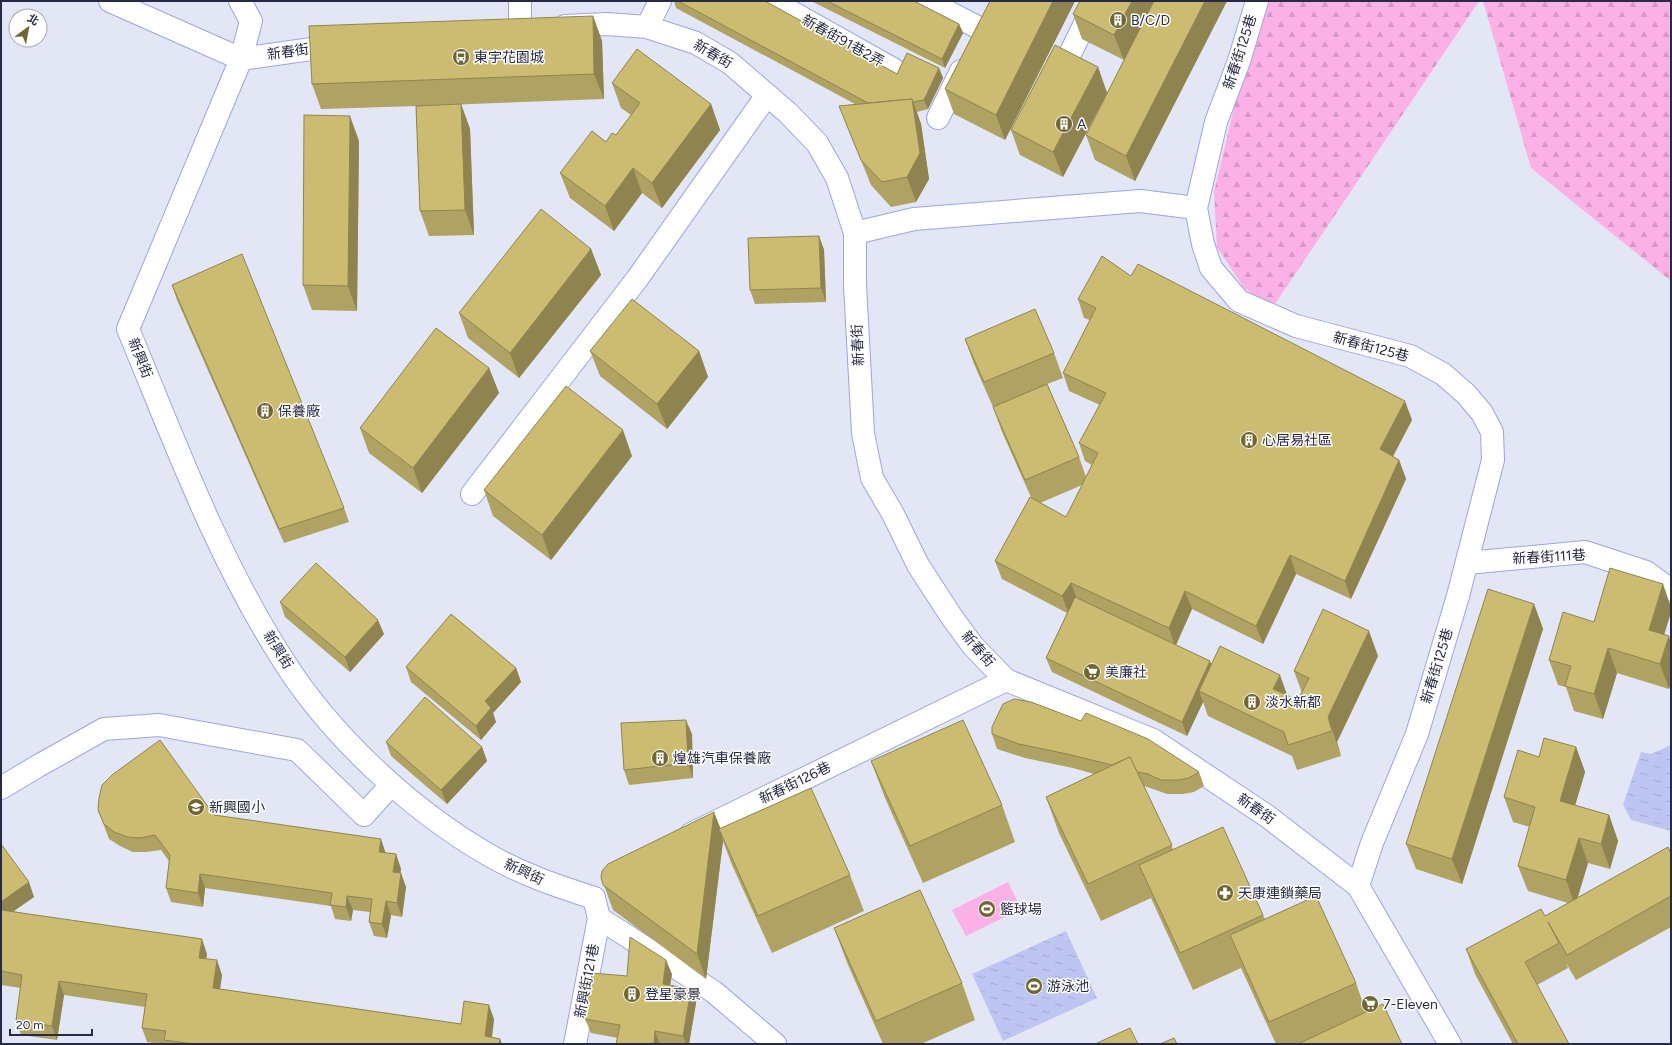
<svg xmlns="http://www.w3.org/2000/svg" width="1672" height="1045" viewBox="0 0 1672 1045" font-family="Figtree,'Noto Sans TC',sans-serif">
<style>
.forest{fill:url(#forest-firs)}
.green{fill:#fcb1e6}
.water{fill:url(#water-ripples)}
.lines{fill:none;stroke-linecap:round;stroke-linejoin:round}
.street-casing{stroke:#9ba4e6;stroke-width:24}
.street{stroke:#fff;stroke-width:22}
.wall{fill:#afa262;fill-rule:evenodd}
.shaded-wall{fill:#8f8450}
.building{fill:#ccbc72;stroke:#8f8450}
.labels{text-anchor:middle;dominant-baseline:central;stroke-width:3;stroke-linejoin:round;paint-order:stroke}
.poi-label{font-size:14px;fill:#272a44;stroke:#fff;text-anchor:start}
.street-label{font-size:14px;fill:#272a44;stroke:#fff}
</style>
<defs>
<pattern id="forest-firs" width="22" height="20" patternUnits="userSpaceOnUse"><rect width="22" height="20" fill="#fcb1e6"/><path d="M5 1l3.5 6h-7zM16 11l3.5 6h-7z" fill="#d898c6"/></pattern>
<pattern id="water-ripples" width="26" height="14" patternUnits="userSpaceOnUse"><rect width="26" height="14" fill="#bec5f3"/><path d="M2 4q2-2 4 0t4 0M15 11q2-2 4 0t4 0" fill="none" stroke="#a3a9d2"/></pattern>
</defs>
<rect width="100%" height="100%" fill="#e3e6f4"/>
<g class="forest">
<polygon points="1269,1 1479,1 1273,307 1244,288 1217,247 1214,192 1234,108"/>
<polygon points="1483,1 1671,1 1671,281 1531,168"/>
</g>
<polygon class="green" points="1008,882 1021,909 966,936 952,910"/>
<g class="water">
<polygon points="1671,745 1671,831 1631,820 1623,805 1641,752 1651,754"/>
<polygon points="1066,931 1097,998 1003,1041 972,974"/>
</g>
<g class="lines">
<g class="street-casing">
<g id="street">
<polyline points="110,1 241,59 340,45"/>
<path d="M240,1L251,21L241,59L128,329C175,442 217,557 283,660C331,736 410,809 487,854C521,874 557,886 594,898"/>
<polyline points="520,1 520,26"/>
<polyline points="772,1 893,69"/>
<polyline points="927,1 981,29"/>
<polyline points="1257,1 1239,61 1216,122 1196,208 1203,244 1211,268 1239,301 1296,326 1410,356 1443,374 1466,394 1482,413 1492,432 1493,460 1458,596 1417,734 1372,843 1358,886"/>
<polyline points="565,26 607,24 647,27 696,43 730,63 788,113 817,143 837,178 855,233 855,285 863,433 872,478 893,514 918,565 951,616 973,646 1006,680 1153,740 1267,816 1358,886 1450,1044"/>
<polyline points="647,27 660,1"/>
<polyline points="1067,60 1096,1"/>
<polyline points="938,118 961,71"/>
<polyline points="855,233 914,219 1140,201 1196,208"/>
<polyline points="472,494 637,279 767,95"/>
<polyline points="1467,563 1585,552 1646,572 1671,590"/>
<polyline points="1,788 38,766 104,729 159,725 297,750 364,815 391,785"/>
<polyline points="691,834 1006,680"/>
<polyline points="594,898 599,918 714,992 775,1044"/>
<polyline points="575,1044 599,918"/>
</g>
</g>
<use href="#street" class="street"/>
</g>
<g class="wall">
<polygon points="674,1 765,1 897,74 939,68 943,78 928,109 917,112 921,124 929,179 916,202 891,207 871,185 849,131 839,106 855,104 676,8"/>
<polygon points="811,1 914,1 959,24 963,33 945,68"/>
<polygon points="990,1 1075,1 1005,140 954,114 945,89"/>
<polygon points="1227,1 1135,181 1095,160 1086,135 1149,12 1124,60 1082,39 1073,14"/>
<polygon points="593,16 602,41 604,99 445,105 461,104 470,129 474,235 429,236 420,211 416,106 321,109 312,84"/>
<polygon points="1098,67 1107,93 1063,177 1020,155 1011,130"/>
<polygon points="612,83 711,104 720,130 662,208 642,193 614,231 570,198 560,173 606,142 616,135 631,115 621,108"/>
<polygon points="359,141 357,311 312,310 303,285"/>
<polygon points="819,236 824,250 826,302 755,304 750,290"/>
<polygon points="591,249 601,275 519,378 468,338 459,313"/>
<path d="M1131,276L1412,420L1392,457L1399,460L1406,479L1351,599L1296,574L1263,644L1192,609L1176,645L1211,664L1287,695L1298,700L1302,693L1294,671L1378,656L1337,742L1341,756L1297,770L1292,756L1208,716L1203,702L1187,736L1052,672L1046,658L1067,613L1002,579L995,561L1031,497L1002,432L993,407L974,364L965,339L1054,353L1063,378L1047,384L1079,457L1086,477L1092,465L1085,461L1079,443L1100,405L1069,391L1063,373L1090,320L1084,318L1078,299ZM1082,485L1066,517L1040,503Z"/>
<polygon points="172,285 344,508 349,522 284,543 177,300"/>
<polygon points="590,351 699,351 708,377 667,429 600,376"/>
<polygon points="489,368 499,393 422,493 369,453 360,428"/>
<polygon points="632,456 551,560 493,516 484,490"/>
<polygon points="280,602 384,634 350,672 285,617"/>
<polygon points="1534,604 1543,629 1462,884 1416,869 1406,844"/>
<polygon points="1671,612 1664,634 1671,642 1671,683 1669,689 1617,673 1603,719 1574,711 1566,687 1558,685 1549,660 1594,622"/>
<polygon points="406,667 516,668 521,682 493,713 496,722 481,740 411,682"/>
<polygon points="692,734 693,778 629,785 624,770"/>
<polygon points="992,734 1199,772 1204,786 1194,792 1183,794 1167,794 1153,789 1144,786 1173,849 1263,915 1265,919 1356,983 1366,1012 1402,1044 1276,1044 1241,968 1193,990 1151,898 1101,921 1059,833 1046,797 1094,774 1073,768 1025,758 997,749"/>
<polygon points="386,742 482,747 487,761 447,804 391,756"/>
<polygon points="1576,747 1585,772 1575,805 1609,815 1618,841 1610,869 1588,863 1578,897 1671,854 1671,927 1576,980 1566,963 1568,968 1537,985 1569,1044 1513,1044 1475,974 1466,949 1545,916 1568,903 1528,891 1518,866 1530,827 1513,822 1504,797 1539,757"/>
<polygon points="871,761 1002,805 1015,842 923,883 885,798"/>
<polygon points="98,810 214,815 386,853 396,854 401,869 400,873 406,887 402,917 391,915 387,938 374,936 369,922 370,912 353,910 351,921 335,919 331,906 205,888 203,907 171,902 166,888 169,861 161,850 146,852 133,852 120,846 109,839"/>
<polygon points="720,828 850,875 864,911 772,953 732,865 723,841 706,979 613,910 601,877"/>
<polygon points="1,844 34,897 13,911 207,954 206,959 222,975 220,989 461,1024 494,1019 492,1037 500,1039 502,1044 161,1044 147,1042 142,1028 145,1007 64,995 57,1040 21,1035 16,1020 21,988 1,985"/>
<polygon points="834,928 962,983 975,1020 921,1044 883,1044 848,965"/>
<polygon points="672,974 670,985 691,989 696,1003 689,1044 616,1044 618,1038 591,1033 585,1019 627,976"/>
</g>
<g class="shaded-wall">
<polygon points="1053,1 1075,1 1005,140 996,115"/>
<polygon points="1132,1 1154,1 1124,60 1114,35"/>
<polygon points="1205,1 1227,1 1135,181 1126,156"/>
<polygon points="593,16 602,41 604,99 594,74"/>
<polygon points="959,24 963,33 945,68 942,59"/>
<polygon points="1098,67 1107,93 1063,177 1053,152"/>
<polygon points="939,68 943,78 928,109 924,100"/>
<polygon points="912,99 921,124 929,179 916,202 907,177"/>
<polygon points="461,104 470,129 474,235 465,210"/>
<polygon points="711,104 720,130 662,208 652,183"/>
<polygon points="350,116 359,141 357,311 348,286"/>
<polygon points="633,168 642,193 614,231 605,206"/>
<polygon points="819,236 824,250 826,302 821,288"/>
<polygon points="591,249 601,275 519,378 510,353"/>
<polygon points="699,351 708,377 667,429 657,404"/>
<polygon points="489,368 499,393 422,493 413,468"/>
<polygon points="1405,401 1412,420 1387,468 1380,449"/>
<polygon points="623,430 632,456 551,560 542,535"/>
<polygon points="1399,460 1406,479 1351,599 1345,581"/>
<polygon points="1290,555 1296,574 1263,644 1256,626"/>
<polygon points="1071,583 1078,602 1069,614 1062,596"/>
<polygon points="1663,584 1671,607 1671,612 1658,655 1649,630"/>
<polygon points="1185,591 1192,609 1175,647 1169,628"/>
<polygon points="1534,604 1543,629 1462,884 1452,859"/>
<polygon points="378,620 384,634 350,672 345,657"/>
<polygon points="1369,631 1378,656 1337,742 1341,756 1328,717"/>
<polygon points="1669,636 1671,642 1671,683 1669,689 1660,664"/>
<polygon points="1608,648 1617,673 1603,719 1594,694"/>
<polygon points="1210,661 1216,676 1199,691 1203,702 1187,736 1182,722"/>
<polygon points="516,668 521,682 493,713 496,722 481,740 476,726 485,701"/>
<polygon points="1280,675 1289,700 1273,689"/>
<polygon points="686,720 692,734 693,778 688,763"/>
<polygon points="482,747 487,761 447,804 441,790"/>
<polygon points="1576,747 1585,772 1569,826 1560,801"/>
<polygon points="714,812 724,837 719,829 723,841 706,979 697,954"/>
<polygon points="1609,815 1618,841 1610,869 1601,844"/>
<polygon points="1579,838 1588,863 1575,905 1566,880"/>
<polygon points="381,839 386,854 379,852"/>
<polygon points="396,854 401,869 399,886 393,872"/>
<polygon points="401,873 406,887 402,917 397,903"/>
<polygon points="200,874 205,888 203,907 198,893"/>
<polygon points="29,882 34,897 1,920 1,902"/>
<polygon points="347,896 353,910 351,921 346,907"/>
<polygon points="386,901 391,915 387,938 382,924"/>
<polygon points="202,939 207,954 204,972 199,958"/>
<polygon points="217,960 222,975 218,1002 213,988"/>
<polygon points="666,960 672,974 668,998 663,984"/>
<polygon points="59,981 64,995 57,1040 52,1026"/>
<polygon points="691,989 696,1003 689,1044 686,1044 683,1036"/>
<polygon points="489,1005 494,1019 491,1044 485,1036"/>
<polygon points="655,1031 660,1044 654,1044"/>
<polygon points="500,1039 502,1044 499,1044"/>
</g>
<g class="building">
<polygon points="678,1 765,1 897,74 907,53 939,68 924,100 913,102 912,99 868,103"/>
<polygon points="827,1 914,1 959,24 942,59"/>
<polygon points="990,1 1053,1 996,115 945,89"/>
<polygon points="1080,1 1132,1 1114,35 1073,14"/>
<polygon points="1154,1 1205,1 1126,156 1086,135"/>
<polygon points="593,16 594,74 312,84 309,26"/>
<polygon points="1055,45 1098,67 1053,152 1011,130"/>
<polygon points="637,49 711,104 652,183 633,168 605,206 560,173 592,131 606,142 612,133 616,135 640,103 612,83"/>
<polygon points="912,99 920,153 907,177 882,182 861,160 839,106"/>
<polygon points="461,104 465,210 420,211 416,106"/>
<polygon points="304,115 350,116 348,286 303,285"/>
<polygon points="541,209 591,249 510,353 459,313"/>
<polygon points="819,236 821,288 750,290 748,238"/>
<polygon points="242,254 344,508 279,529 172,285"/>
<polygon points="1102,256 1131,276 1138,264 1405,401 1380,449 1399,460 1345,581 1290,555 1256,626 1185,591 1169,628 1071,583 1062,596 995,561 1030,497 1066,517 1098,453 1079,443 1106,393 1063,373 1096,308 1078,299"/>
<polygon points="632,299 699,351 657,404 590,351"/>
<polygon points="1035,309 1054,353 984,382 965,339"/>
<polygon points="436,328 489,368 413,468 360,428"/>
<polygon points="1047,384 1079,457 1025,480 993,407"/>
<polygon points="566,386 623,430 542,535 484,490"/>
<polygon points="316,563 378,620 345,657 280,602"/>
<polygon points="1610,568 1663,584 1649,630 1669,636 1660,664 1608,648 1594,694 1565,686 1571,666 1549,660 1563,612 1594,622"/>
<polygon points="1488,589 1534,604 1452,859 1406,844"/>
<polygon points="1075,597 1210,661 1182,722 1046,658"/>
<polygon points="1323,609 1369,631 1328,717 1332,731 1288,745 1284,732 1199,691 1220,646 1280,675 1273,689 1298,700 1309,678 1294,671"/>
<polygon points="451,614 516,668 485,701 491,708 476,726 406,667"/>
<polygon points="425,697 482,747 441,790 386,742"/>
<polygon points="1014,699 1031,702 1081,721 1086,713 1148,739 1199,772 1189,778 1178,780 1161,780 1148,774 1137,772 1130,757 1112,765 1067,754 1019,744 992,734 992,727 1003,704"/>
<polygon points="686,720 688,763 624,770 621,723"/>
<polygon points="963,720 1002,805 910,846 871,761"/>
<polygon points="1544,738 1576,747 1560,801 1609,815 1601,844 1579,838 1566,880 1518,866 1535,807 1504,797 1518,750 1539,757"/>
<polygon points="160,740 214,815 381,839 379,852 396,854 393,872 401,873 397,903 386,901 382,924 369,922 372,899 347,896 346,907 330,905 332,893 200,874 198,893 166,888 170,855 155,835 140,838 128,837 114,832 104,824 98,810 99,798 102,785 112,775"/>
<polygon points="1130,757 1172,845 1088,884 1046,797"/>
<polygon points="811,788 850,875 758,916 719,829"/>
<polygon points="714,812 697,954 603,885 601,877 602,871 608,864"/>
<polygon points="1223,827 1263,915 1180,953 1139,865"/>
<polygon points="1,844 29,882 1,902"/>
<polygon points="1668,847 1671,854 1671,896 1567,955 1548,922 1559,943 1525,962 1569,1044 1518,1044 1466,949 1541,909 1545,916"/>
<polygon points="920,890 962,983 876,1021 834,928"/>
<polygon points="1316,896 1356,983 1269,1022 1230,935"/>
<polygon points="1,910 202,939 199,958 217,960 213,988 461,1024 464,1001 489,1005 485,1036 500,1039 499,1044 194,1044 164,1040 166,1031 142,1028 147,994 59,981 52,1026 16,1020 22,975 1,971"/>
<polygon points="630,937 666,960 663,984 691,989 683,1036 655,1031 654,1044 616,1044 620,1025 585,1019 592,973 627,976"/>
<polygon points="1383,1004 1402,1044 1298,1044"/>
<polygon points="1130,1028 1138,1044 1095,1044"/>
<polygon points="1174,1038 1177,1044 1160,1044"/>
</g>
<defs>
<g id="building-disc" transform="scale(0.9)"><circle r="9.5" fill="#716633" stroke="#fff"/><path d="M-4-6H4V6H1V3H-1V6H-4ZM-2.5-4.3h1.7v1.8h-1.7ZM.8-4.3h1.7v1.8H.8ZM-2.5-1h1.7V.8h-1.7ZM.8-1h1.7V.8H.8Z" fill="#fff"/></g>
<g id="bus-disc" transform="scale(0.9)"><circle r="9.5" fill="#716633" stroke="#fff"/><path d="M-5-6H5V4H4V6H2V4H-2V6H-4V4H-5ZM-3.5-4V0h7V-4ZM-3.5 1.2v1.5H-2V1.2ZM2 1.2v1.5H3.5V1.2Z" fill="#fff"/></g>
<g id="supermarket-disc" transform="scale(0.9)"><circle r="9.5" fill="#716633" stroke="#fff"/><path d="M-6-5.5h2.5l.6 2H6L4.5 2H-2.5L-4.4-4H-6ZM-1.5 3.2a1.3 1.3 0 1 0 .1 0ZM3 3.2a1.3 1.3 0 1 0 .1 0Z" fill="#fff"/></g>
<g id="school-disc" transform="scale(0.9)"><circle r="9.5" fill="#716633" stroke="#fff"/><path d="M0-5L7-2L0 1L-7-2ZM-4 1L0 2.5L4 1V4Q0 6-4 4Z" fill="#fff"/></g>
<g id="pharmacy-disc" transform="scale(0.9)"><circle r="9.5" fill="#716633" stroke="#fff"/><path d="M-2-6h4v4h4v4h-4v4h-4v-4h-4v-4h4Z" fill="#fff"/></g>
<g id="stadium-disc" transform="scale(0.9)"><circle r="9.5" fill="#716633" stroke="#fff"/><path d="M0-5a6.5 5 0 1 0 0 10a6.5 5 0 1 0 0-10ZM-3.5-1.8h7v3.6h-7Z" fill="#fff"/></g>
</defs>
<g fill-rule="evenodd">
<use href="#building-disc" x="1118" y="20"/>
<use href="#bus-disc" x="461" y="57"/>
<use href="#building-disc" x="1064" y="124"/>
<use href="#building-disc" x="265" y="411"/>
<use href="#building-disc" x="1249" y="440"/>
<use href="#supermarket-disc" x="1092" y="672"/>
<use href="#building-disc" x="1252" y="702"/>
<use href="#building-disc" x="660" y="758"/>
<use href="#school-disc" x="196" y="807"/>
<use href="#pharmacy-disc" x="1225" y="893"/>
<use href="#stadium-disc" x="987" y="909"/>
<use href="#stadium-disc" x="1034" y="986"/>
<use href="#building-disc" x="632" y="994"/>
<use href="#supermarket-disc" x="1370" y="1004"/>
</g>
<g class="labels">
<g class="poi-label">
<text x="1131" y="20">B/C/D</text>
<text x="474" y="57">東宇花園城</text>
<text x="1077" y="124">A</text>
<text x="278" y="411">保養廠</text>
<text x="1262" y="440">心居易社區</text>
<text x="1105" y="672">美廉社</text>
<text x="1265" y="702">淡水新都</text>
<text x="673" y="758">煌雄汽車保養廠</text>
<text x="209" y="807">新興國小</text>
<text x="1238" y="893">天康連鎖藥局</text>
<text x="1000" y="909">籃球場</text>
<text x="1047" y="986">游泳池</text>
<text x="645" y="994">登星豪景</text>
<text x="1383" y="1004">7-Eleven</text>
</g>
<g class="street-label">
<text transform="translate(843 41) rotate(29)">新春街91巷2弄</text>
<text transform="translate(288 52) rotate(-8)">新春街</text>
<text transform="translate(1240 52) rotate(-72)">新春街125巷</text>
<text transform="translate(713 54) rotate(30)">新春街</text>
<text transform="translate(858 345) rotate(-93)">新春街</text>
<text transform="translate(1371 347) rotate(15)">新春街125巷</text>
<text transform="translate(140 358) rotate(68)">新興街</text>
<text transform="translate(1549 557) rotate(-3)">新春街111巷</text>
<text transform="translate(978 649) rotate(49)">新春街</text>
<text transform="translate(278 650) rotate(58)">新興街</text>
<text transform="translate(1437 666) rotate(-73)">新春街125巷</text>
<text transform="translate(795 783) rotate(-26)">新春街126巷</text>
<text transform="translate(1256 809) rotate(35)">新春街</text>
<text transform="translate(524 872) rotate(25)">新興街</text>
<text transform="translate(587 981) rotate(-79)">新興街121巷</text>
</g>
</g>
<rect width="1672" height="1045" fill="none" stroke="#272a44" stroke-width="4"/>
<g transform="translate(28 28) rotate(32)"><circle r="19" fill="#ffffff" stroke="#a9aab4"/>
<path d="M0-3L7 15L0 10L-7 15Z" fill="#716633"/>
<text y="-6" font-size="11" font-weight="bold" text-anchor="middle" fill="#272a44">北</text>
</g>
<path d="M10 1029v6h82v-6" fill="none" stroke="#272a44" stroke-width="2"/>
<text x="16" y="1029" font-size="12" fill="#272a44" stroke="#ffffff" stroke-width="3" paint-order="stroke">20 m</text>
</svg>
